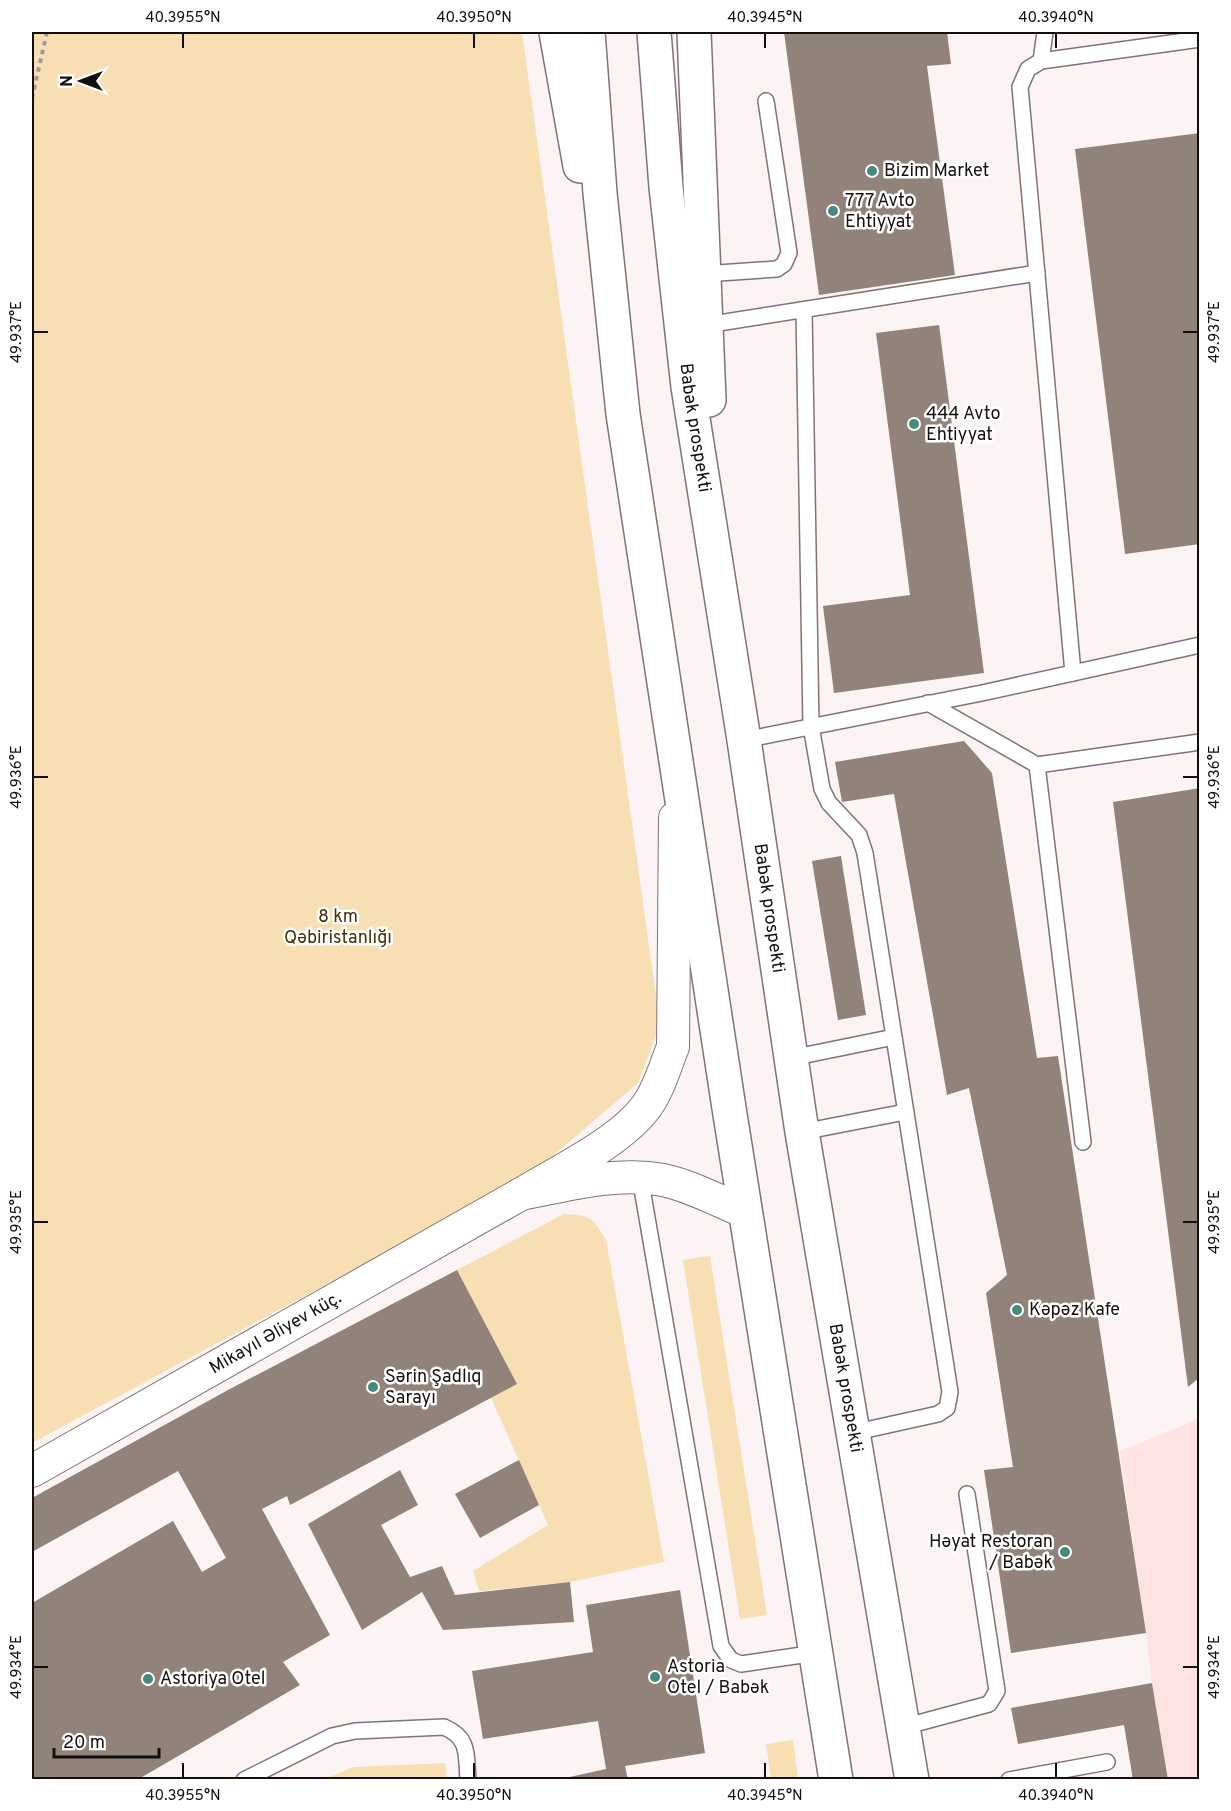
<svg xmlns="http://www.w3.org/2000/svg" width="1231" height="1811" viewBox="0 0 1231 1811" font-family="Overpass,sans-serif">
<style>
.built{fill:#ffe2e2}
.green{fill:#f7dfb3}
.building{fill:#91827a}
.lines{fill:none;stroke-linecap:round;stroke-linejoin:round}
.lane-casing{stroke:#847272;stroke-width:18}
.street-casing{stroke:#847272;stroke-width:34}
.primary-casing{stroke:#847272;stroke-width:36}
.path{stroke:#a09999;stroke-width:4;stroke-dasharray:4.5 4.5;stroke-linecap:butt}
.lane{stroke:#fff;stroke-width:15}
.street{stroke:#fff;stroke-width:32}
.primary{stroke:#fff;stroke-width:33}
.ticks{fill:none;stroke:#150e0e;stroke-width:2}
.poi-dot{fill:#468a7e;stroke:#fff;stroke-width:2}
.labels{text-anchor:middle;dominant-baseline:central;stroke-width:5;stroke-linejoin:round;paint-order:stroke}
.poi-label{font-size:18px;fill:#150e0e;stroke:#fff;text-anchor:start}
.street-label{font-size:18px;fill:#150e0e;stroke:#fff}
.park-label{font-size:18px;fill:#433007;stroke:#fff}
.neatline{fill:none;stroke:#150e0e;stroke-width:2}
.ticks-label{font-size:15px;text-anchor:middle;fill:#150e0e}
</style>
<rect width="100%" height="100%" fill="#fcf4f4"/>
<polygon class="built" points="1199,1415 1199,1779 1168,1779 1152,1683 1146,1633 1120,1451 1192,1422"/>
<g class="green">
<polygon points="32,32 522,32 660,1025 638,1083 533,1173 32,1443"/>
<path d="M564,1214C589,1215 593,1217 606,1240L664,1562L570,1582L479,1591L473,1571L548,1525L491,1398L517,1384L457,1270Z"/>
<polygon points="710,1256 767,1615 740,1619 683,1260"/>
<polygon points="793,1740 798,1779 771,1779 766,1744"/>
<polygon points="445,1763 447,1779 324,1779 354,1767"/>
</g>
<g class="building">
<polygon points="784,32 947,32 951,64 927,66 955,275 819,295"/>
<polygon points="1200,133 1200,544 1125,554 1075,149"/>
<polygon points="939,325 984,673 834,693 823,606 910,595 876,333"/>
<polygon points="964,741 992,773 1037,1058 1058,1056 1146,1633 1011,1653 984,1470 1013,1467 986,1293 1007,1275 969,1088 947,1095 894,794 842,802 835,762"/>
<polygon points="1200,788 1200,1377 1188,1387 1113,802"/>
<polygon points="841,856 866,1015 838,1020 812,861"/>
<polygon points="457,1270 517,1384 290,1505 287,1496 262,1509 330,1635 283,1662 300,1685 137,1780 32,1780 32,1603 173,1521 202,1572 226,1558 178,1471 32,1552 32,1498 228,1390"/>
<polygon points="519,1460 539,1505 480,1538 455,1494"/>
<polygon points="400,1470 418,1505 381,1525 410,1577 442,1566 455,1595 570,1582 574,1622 443,1630 422,1592 362,1630 308,1524"/>
<polygon points="680,1590 705,1753 625,1766 628,1780 556,1780 606,1769 598,1721 483,1739 472,1671 593,1652 586,1605"/>
<polygon points="1152,1683 1168,1780 1133,1780 1124,1725 1018,1744 1011,1708"/>
</g>
<g class="lines">
<g class="lane-casing">
<g id="lane">
<polyline points="1041,61 1045,32"/>
<polyline points="704,274 777,269 784,264 789,253 766,101"/>
<polyline points="804,310 811,726 822,789 829,803 859,835 865,853 950,1392 947,1408 938,1414 852,1433"/>
<polyline points="706,325 1037,273"/>
<polyline points="1073,673 1020,87 1028,69 1041,61 1200,39"/>
<polyline points="928,703 1037,765 1083,1142"/>
<polyline points="744,740 982,693 1200,645"/>
<polyline points="1037,765 1200,742"/>
<polyline points="791,1058 894,1037"/>
<polyline points="802,1132 905,1112"/>
<polyline points="640,1177 721,1646 731,1660 741,1664 816,1653"/>
<polyline points="903,1727 989,1704 997,1691 967,1494"/>
<path d="M244,1780L332,1736L355,1731L444,1727C470,1738 466,1755 468,1780"/>
<polyline points="1009,1780 1107,1762"/>
</g>
</g>
<g class="street-casing">
<g id="street">
<path d="M675,818L673,1047C665,1066 659,1090 646,1107C620,1142 559,1171 521,1194C567,1185 616,1171 663,1180C691,1186 719,1201 745,1212"/>
<path id="s1" d="M32,1471L521,1194"/>
</g>
</g>
<g class="primary-casing">
<g id="primary">
<polyline points="556,32 580,166"/>
<polyline points="588,32 600,193 623,414 729,1108 836,1780"/>
<path id="s2" d="M654,32L666,187L688,387L744,740L802,1132L912,1780"/>
<polyline points="694,32 709,400"/>
</g>
</g>
<polyline class="path" points="32,98 47,32"/>
<use href="#lane" class="lane"/>
<use href="#street" class="street"/>
<use href="#primary" class="primary"/>
</g>
<path class="ticks" d="M183,33V48M474,33V48M765,33V48M1056,33V48M33,332H48M1183,332H1198M33,777H48M1183,777H1198M33,1222H48M1183,1222H1198M33,1667H48M1183,1667H1198M183,1763V1778M474,1763V1778M765,1763V1778M1056,1763V1778"/>
<g class="poi-dot">
<circle cx="872" cy="171" r="6"/>
<circle cx="833" cy="211" r="6"/>
<circle cx="914" cy="424" r="6"/>
<circle cx="1017" cy="1310" r="6"/>
<circle cx="373" cy="1387" r="6"/>
<circle cx="1065" cy="1552" r="6"/>
<circle cx="655" cy="1677" r="6"/>
<circle cx="148" cy="1679" r="6"/>
</g>
<g class="labels">
<g class="poi-label">
<text x="884" y="171">Bizim Market</text>
<text x="845" y="201">777 Avto<tspan x="845" dy="21">Ehtiyyat</tspan></text>
<text x="926" y="414">444 Avto<tspan x="926" dy="21">Ehtiyyat</tspan></text>
<text x="1029" y="1310">Kəpəz Kafe</text>
<text x="385" y="1377">Sərin Şadlıq<tspan x="385" dy="21">Sarayı</tspan></text>
<text x="1053" y="1542" text-anchor="end">Həyat Restoran<tspan x="1053" dy="21">/ Babək</tspan></text>
<text x="667" y="1667">Astoria<tspan x="667" dy="21">Otel / Babək</tspan></text>
<text x="160" y="1679">Astoriya Otel</text>
</g>
<g class="street-label">
<text stroke="none"><textPath href="#s2" startOffset="398">Babək prospekti</textPath></text>
<text stroke="none"><textPath href="#s2" startOffset="884">Babək prospekti</textPath></text>
<text stroke="none"><textPath href="#s1" startOffset="280">Mikayıl Əliyev küç.</textPath></text>
<text stroke="none"><textPath href="#s2" startOffset="1370">Babək prospekti</textPath></text>
</g>
<g class="park-label">
<text x="338" y="917">8 km<tspan x="338" dy="21">Qəbiristanlığı</tspan></text>
</g>
</g>
<rect width="1231" height="1811" fill="none" stroke="#ffffff" stroke-width="66"/>
<g transform="translate(81 81) rotate(270)" stroke="#ffffff" stroke-width="4.5" paint-order="stroke">
<path d="M0-4.5L10 22L0 15L-10 22Z" fill="#150e0e"/>
<text y="-9" font-size="16" font-weight="bold" text-anchor="middle" fill="#150e0e">N</text>
</g>
<path d="M54 1748v9h105v-9" fill="none" stroke="#150e0e" stroke-width="3"/>
<text x="63" y="1748" font-size="18" fill="#150e0e" stroke="#ffffff" stroke-width="4.5" paint-order="stroke">20 m</text>
<rect x="33" y="33" width="1165" height="1745" class="neatline"/>
<g class="ticks-label">
<text x="183" y="22">40.3955°N</text>
<text x="474" y="22">40.3950°N</text>
<text x="765" y="22">40.3945°N</text>
<text x="1056" y="22">40.3940°N</text>
<text transform="translate(1214 332) rotate(-90)" y="5">49.937°E</text>
<text transform="translate(16 332) rotate(-90)" y="5">49.937°E</text>
<text transform="translate(1214 777) rotate(-90)" y="5">49.936°E</text>
<text transform="translate(16 777) rotate(-90)" y="5">49.936°E</text>
<text transform="translate(1214 1222) rotate(-90)" y="5">49.935°E</text>
<text transform="translate(16 1222) rotate(-90)" y="5">49.935°E</text>
<text transform="translate(16 1667) rotate(-90)" y="5">49.934°E</text>
<text transform="translate(1214 1667) rotate(-90)" y="5">49.934°E</text>
<text x="183" y="1800">40.3955°N</text>
<text x="474" y="1800">40.3950°N</text>
<text x="765" y="1800">40.3945°N</text>
<text x="1056" y="1800">40.3940°N</text>
</g>
</svg>
